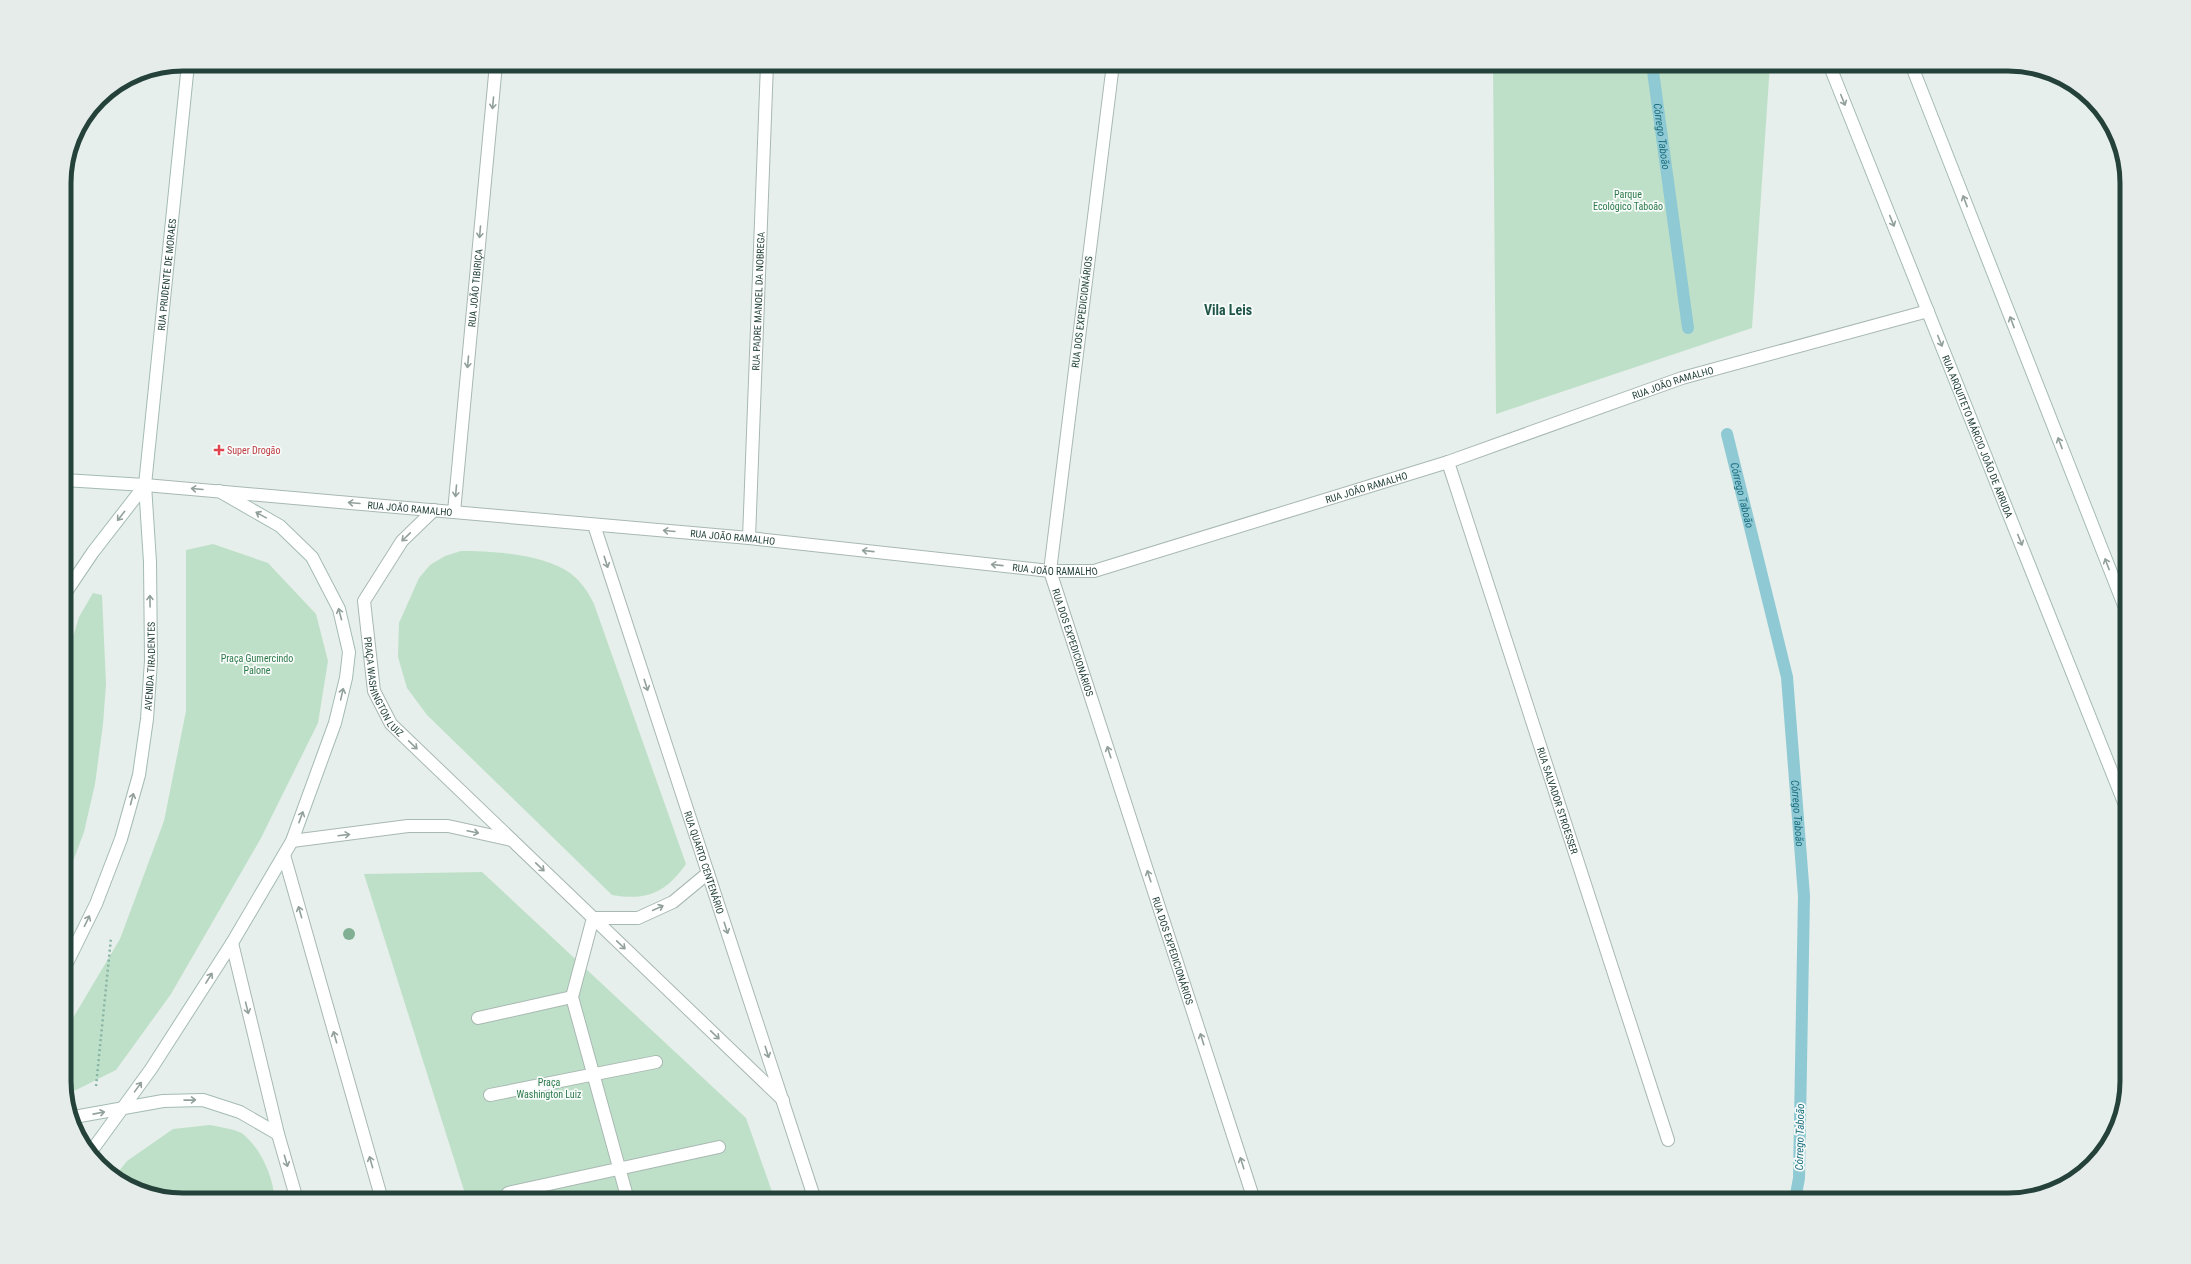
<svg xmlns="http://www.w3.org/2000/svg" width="2191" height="1264" viewBox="0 0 2191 1264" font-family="'Roboto Condensed',sans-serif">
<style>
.green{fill:#bfe0c8}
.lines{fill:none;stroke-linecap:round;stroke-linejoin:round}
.stream{stroke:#8ec9d4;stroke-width:12}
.lane-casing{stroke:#a8b8b2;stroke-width:14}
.street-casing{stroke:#a8b8b2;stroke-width:14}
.secondary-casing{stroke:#a4bbb3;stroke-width:14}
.path{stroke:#86b3a5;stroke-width:2.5;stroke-dasharray:2 3;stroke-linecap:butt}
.lane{stroke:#fff;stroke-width:12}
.street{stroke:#fff;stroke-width:12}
.secondary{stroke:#fff;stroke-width:12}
.tree{fill:#80af93}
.oneway{stroke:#92a09c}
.health-dot{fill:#e0444e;stroke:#f7fbf9;stroke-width:1.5}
.labels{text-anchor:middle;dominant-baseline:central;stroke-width:3.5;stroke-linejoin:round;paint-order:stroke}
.park-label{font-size:10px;fill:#2d7a4b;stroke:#f7fbf9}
.street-label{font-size:10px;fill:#24423a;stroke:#f7fbf9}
.health-label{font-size:10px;fill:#be3a42;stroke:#f7fbf9;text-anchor:start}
.water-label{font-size:11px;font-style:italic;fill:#1c6f80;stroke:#f7fbf9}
.district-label{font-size:14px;font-weight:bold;fill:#1f5548;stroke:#f7fbf9}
.rim{fill:none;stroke:#24423a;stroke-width:5}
</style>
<rect width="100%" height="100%" fill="#e6efeb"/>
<g class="green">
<polygon points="1493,64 1770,64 1752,328 1496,414"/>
<polygon points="213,544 268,563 316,614 328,661 318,723 261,838 171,994 116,1070 66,1095 64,1088 64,1033 120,939 164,821 186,711 186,550"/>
<path d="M461,551C493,551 543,554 570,573C581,581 588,592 594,604L686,864C666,893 646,901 612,895L427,715L407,688L398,657L399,623L419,578L430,565L445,556Z"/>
<polygon points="93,593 102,595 106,684 103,724 95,784 84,832 64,885 64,666 79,617"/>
<polygon points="482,872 746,1118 775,1200 467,1200 364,874"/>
<path d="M210,1125C219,1127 236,1129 243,1134C262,1150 273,1177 275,1200H183L124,1184L115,1176L127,1161L173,1129Z"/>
</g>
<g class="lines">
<g class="stream">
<path id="s1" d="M1652,64L1688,328"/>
<path id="s2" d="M1727,434L1787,677L1804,896L1799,1178L1795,1200"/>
</g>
<g class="lane-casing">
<g id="lane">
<polyline points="593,918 572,997 628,1200"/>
<polyline points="478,1018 572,997"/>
<polyline points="490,1095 656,1062"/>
<polyline points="508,1193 719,1147"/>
</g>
</g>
<g class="street-casing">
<g id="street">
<path id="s3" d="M1113,64L1050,571L1254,1200"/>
<path id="s4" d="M1448,462L1668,1140"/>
<path id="s5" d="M145,485L749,538L1050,571H1094L1448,462L1682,378L1928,311"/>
<path id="s6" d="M434,510L402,541L364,601L374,691L391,724L783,1100"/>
<path id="s7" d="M454,512L496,64"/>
<path id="s8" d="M594,525L815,1200"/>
<path id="s9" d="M749,538L767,64"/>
<polyline points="292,841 408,826 448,826 512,840"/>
<polyline points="284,855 382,1200"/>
<polyline points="593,918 638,918 673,902 708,873"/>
<polyline points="232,943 278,1134 297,1200"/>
</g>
</g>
<g class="secondary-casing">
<g id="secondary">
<path id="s10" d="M1829,64L2127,810"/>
<polyline points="1911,64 2127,613"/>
<polyline points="64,480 145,485"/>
<polyline points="64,595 93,552 145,485"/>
<path id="s11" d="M64,969L96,904L121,839L139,775L147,719L151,661L150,562L145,485L188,64"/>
<polyline points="74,1117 163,1101 203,1100 240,1112 278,1134"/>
<polyline points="90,1153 151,1069 232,943 292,841 335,723 346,678 349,652 339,609 312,557 280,526 219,491"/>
</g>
</g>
<polyline class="path" points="96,1086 111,938"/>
<use href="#lane" class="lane"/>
<use href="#street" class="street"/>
<use href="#secondary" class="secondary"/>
</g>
<circle class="tree" cx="349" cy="934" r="6"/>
<defs><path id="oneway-shaft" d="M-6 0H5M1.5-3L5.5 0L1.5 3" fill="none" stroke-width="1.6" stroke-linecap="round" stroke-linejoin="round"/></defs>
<g class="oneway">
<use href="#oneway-shaft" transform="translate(1843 100) rotate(68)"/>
<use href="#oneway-shaft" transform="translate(493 103) rotate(95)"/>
<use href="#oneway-shaft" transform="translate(1965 201) rotate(-111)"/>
<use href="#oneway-shaft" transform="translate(1892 221) rotate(68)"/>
<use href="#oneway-shaft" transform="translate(480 232) rotate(95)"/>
<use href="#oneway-shaft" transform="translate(2012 322) rotate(-111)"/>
<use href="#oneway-shaft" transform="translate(1940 341) rotate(68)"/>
<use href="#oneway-shaft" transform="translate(468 362) rotate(95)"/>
<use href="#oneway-shaft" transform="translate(2060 443) rotate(-111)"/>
<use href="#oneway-shaft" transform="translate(197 489) rotate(-175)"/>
<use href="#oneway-shaft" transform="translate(456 491) rotate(95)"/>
<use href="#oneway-shaft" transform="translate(354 503) rotate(-175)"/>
<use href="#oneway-shaft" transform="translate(261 515) rotate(-151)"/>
<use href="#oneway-shaft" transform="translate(121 516) rotate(128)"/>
<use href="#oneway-shaft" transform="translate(669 531) rotate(-175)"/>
<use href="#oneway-shaft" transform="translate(406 537) rotate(136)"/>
<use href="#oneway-shaft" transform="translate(2020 540) rotate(68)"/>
<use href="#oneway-shaft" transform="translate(868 551) rotate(-174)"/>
<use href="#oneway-shaft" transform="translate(606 562) rotate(72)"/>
<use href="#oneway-shaft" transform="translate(2107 564) rotate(-111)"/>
<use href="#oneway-shaft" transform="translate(997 565) rotate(-174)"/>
<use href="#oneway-shaft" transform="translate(150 601) rotate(-91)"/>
<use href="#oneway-shaft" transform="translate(340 614) rotate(-105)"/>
<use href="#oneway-shaft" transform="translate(646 685) rotate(72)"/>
<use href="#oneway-shaft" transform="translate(342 694) rotate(-77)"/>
<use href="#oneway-shaft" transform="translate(413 745) rotate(44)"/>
<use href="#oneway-shaft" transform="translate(1109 752) rotate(-108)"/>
<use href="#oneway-shaft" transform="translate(132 799) rotate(-75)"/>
<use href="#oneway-shaft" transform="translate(301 817) rotate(-70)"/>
<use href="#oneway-shaft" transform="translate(473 832) rotate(12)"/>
<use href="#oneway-shaft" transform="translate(344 835) rotate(-7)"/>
<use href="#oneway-shaft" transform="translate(540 867) rotate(44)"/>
<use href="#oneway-shaft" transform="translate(1149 876) rotate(-108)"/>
<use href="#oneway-shaft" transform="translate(658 908) rotate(-25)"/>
<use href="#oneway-shaft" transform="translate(300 912) rotate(-106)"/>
<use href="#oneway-shaft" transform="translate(87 921) rotate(-64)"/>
<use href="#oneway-shaft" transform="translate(726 928) rotate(72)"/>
<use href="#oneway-shaft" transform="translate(621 945) rotate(44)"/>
<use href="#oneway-shaft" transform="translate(209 978) rotate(-58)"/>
<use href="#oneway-shaft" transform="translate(247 1008) rotate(76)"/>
<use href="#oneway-shaft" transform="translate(715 1035) rotate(44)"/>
<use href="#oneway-shaft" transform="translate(335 1037) rotate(-106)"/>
<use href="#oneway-shaft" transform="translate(1202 1039) rotate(-108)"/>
<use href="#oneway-shaft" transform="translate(767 1052) rotate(72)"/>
<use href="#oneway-shaft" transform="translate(138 1087) rotate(-54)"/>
<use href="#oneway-shaft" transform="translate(190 1100) rotate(-1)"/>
<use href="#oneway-shaft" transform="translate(99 1113) rotate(-11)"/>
<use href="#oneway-shaft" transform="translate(286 1161) rotate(74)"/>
<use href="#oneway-shaft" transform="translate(371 1162) rotate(-106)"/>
<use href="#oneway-shaft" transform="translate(1242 1163) rotate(-108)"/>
</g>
<path class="health-dot" d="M217 444h4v4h4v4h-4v4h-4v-4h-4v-4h4z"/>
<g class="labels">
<g class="park-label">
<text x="1628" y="194">Parque<tspan x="1628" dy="12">Ecológico Taboão</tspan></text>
<text x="257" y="658">Praça Gumercindo<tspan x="257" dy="12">Palone</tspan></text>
<text x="549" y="1082">Praça<tspan x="549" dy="12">Washington Luiz</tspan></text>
</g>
<g class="street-label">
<text stroke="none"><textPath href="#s11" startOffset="711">RUA PRUDENTE DE MORAES</textPath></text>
<text stroke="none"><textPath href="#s7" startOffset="225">RUA JOÃO TIBIRIÇA</textPath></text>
<text stroke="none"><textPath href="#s9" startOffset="237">RUA PADRE MANOEL DA NOBREGA</textPath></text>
<text transform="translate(1082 312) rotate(-83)">RUA DOS EXPEDICIONÁRIOS</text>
<text stroke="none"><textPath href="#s5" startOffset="1562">RUA JOÃO RAMALHO</textPath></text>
<text stroke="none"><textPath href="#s10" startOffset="401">RUA ARQUITETO MÁRCIO JOÃO DE ARRUDA</textPath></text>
<text stroke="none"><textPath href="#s5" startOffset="1238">RUA JOÃO RAMALHO</textPath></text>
<text stroke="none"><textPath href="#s5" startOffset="266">RUA JOÃO RAMALHO</textPath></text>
<text stroke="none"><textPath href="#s5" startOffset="590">RUA JOÃO RAMALHO</textPath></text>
<text stroke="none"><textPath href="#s5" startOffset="914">RUA JOÃO RAMALHO</textPath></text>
<text stroke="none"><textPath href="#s3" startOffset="586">RUA DOS EXPEDICIONÁRIOS</textPath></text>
<text stroke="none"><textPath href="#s11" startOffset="318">AVENIDA TIRADENTES</textPath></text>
<text stroke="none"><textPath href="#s6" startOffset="205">PRAÇA WASHINGTON LUIZ</textPath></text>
<text stroke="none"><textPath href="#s4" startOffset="356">RUA SALVADOR STROESSER</textPath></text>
<text stroke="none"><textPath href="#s8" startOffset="355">RUA QUARTO CENTENÁRIO</textPath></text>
<text stroke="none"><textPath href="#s3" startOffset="910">RUA DOS EXPEDICIONÁRIOS</textPath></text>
</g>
<g class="health-label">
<text x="227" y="450">Super Drogão</text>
</g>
<g class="water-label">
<text stroke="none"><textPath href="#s1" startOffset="73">Córrego Taboão</textPath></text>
<text stroke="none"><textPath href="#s2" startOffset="63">Córrego Taboão</textPath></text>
<text stroke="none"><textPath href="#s2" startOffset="387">Córrego Taboão</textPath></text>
<text transform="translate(1800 1137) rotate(-89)">Córrego Taboão</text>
</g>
<g class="district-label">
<text x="1228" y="310">Vila Leis</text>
</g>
</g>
<path d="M0 0H2191V1264H0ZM183 71H2008A112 112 0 0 1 2120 183V1081A112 112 0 0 1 2008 1193H183A112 112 0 0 1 71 1081V183A112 112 0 0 1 183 71Z" fill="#e6ecea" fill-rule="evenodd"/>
<path class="rim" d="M183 71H2008A112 112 0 0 1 2120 183V1081A112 112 0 0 1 2008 1193H183A112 112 0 0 1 71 1081V183A112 112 0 0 1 183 71Z"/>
</svg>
